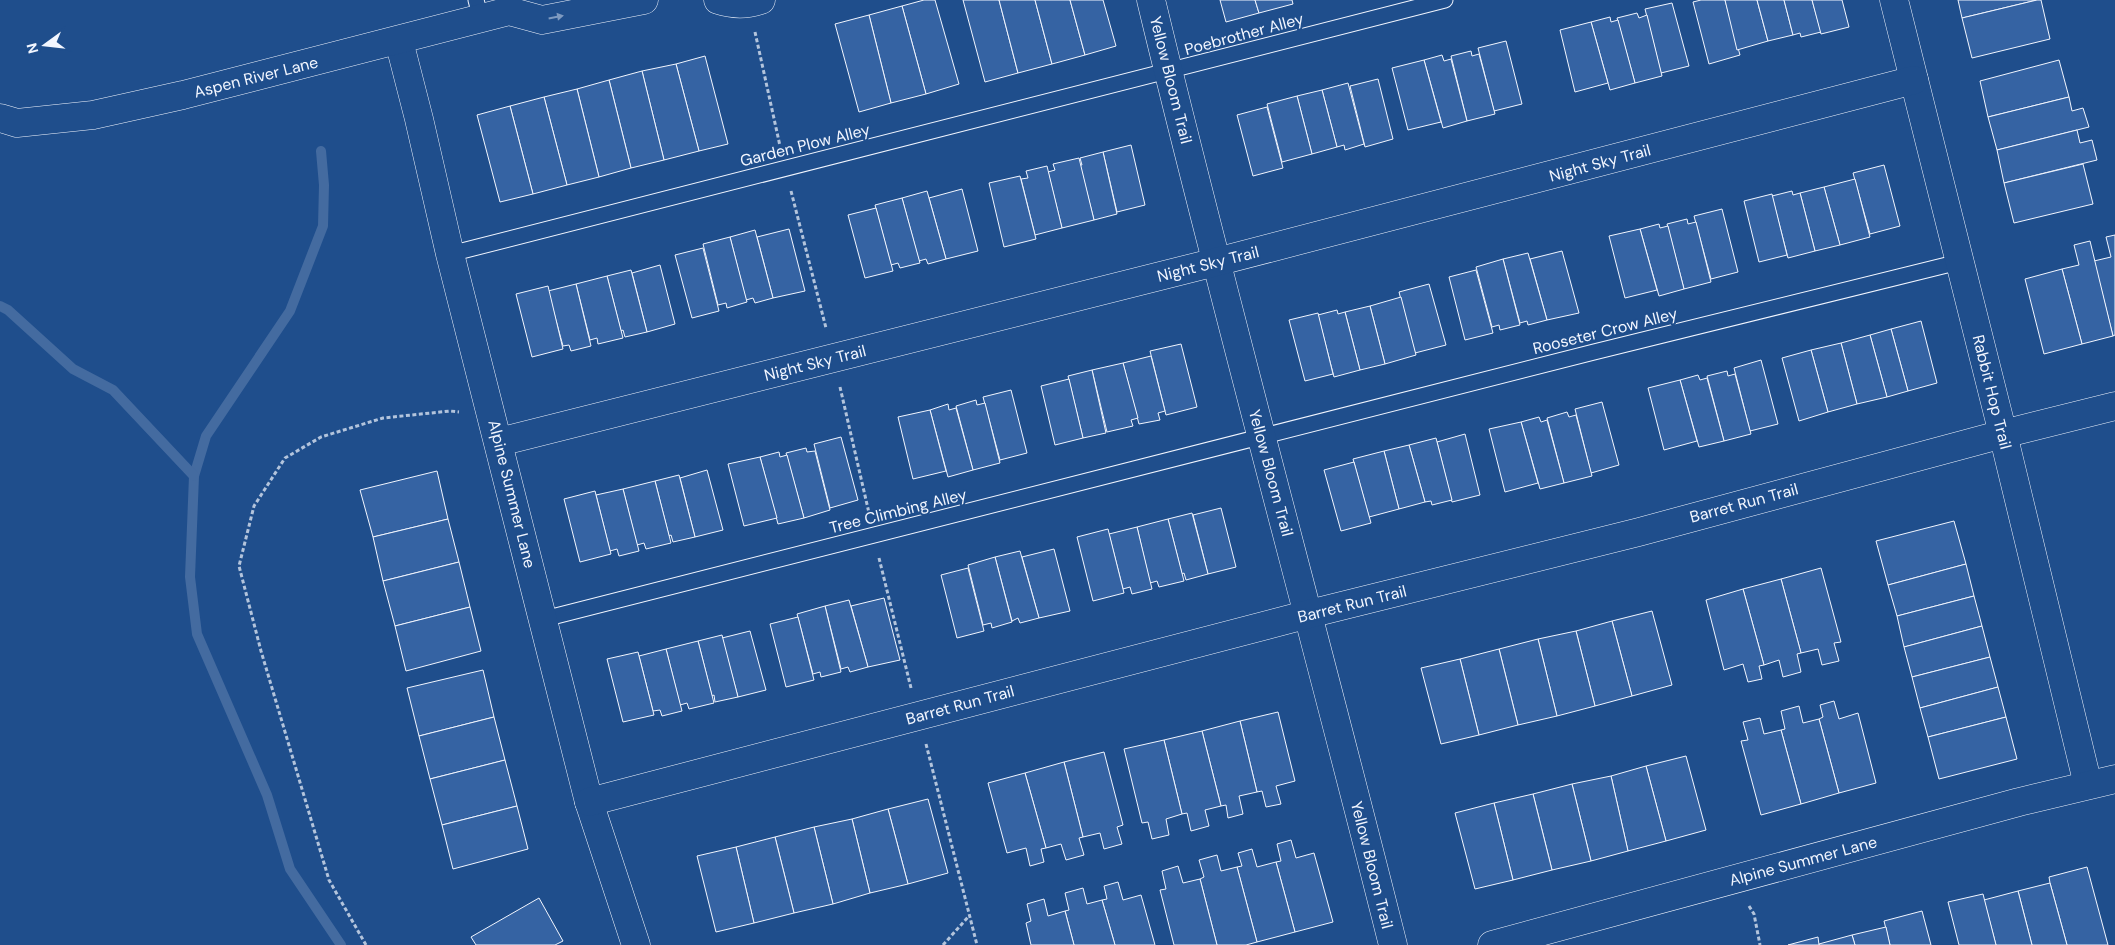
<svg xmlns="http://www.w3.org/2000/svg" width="2115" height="945" viewBox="0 0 2115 945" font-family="'DM Sans',sans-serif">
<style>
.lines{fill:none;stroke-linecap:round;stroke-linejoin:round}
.stream{stroke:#446ba0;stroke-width:10}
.building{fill:#3563a3;stroke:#f2f6ff}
.service-casing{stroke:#f2f6ff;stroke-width:17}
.minor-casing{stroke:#f2f6ff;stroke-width:29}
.path{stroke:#b3c4dc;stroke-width:3;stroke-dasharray:4 2.5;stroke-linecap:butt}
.service{stroke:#1f4e8c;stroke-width:15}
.minor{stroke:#1f4e8c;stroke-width:28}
.oneway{fill:#7e9ac0}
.labels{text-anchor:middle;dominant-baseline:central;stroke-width:4;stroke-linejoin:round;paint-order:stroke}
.street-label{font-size:16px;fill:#f2f6ff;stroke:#1f4e8c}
</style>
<rect width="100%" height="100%" fill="#1f4e8c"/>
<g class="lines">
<g class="stream">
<polyline points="321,151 324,185 323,226 290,311 206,436 194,476 190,577 197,634 267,795 290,869 341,945"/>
<polyline points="0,306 8,310 73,369 113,390 194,476"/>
</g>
</g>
<g class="building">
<polygon points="924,0 935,0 959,84 926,94 902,6"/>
<polygon points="963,0 999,0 1018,73 985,82"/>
<polygon points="999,0 1035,0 1052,64 1018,73"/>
<polygon points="1035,0 1070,0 1085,55 1052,64"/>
<polygon points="1070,0 1103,0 1116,46 1085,55"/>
<polygon points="1220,0 1255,0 1259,13 1226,22"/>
<polygon points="1255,0 1292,0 1293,4 1259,13"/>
<polygon points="1701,0 1725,0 1740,55 1709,64 1693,2"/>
<polygon points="1725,0 1757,0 1768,41 1737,50"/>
<polygon points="1757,0 1784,0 1793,35 1768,41"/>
<polygon points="1784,0 1812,0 1821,32 1801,37 1800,33 1793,35"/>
<polygon points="1812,0 1842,0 1849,27 1821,34"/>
<polygon points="1958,0 2037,0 1962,18"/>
<polygon points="2037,0 2041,0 2050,39 1972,58 1962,18"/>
<polygon points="1672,3 1689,66 1661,73 1645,9"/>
<polygon points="902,6 926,94 891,103 869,15"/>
<polygon points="1637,13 1639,18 1647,15 1662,76 1635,83 1617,18"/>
<polygon points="869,15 891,103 859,112 835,24"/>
<polygon points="1610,17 1611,22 1618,20 1635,83 1610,90 1591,22"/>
<polygon points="1591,22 1608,83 1575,92 1560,30"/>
<polygon points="1506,41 1522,104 1494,111 1478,48"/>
<polygon points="1471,51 1472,56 1479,54 1495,114 1467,121 1451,56"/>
<polygon points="1442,55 1444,61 1451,59 1467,121 1443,128 1424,60"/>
<polygon points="705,56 728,144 699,151 676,64"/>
<polygon points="1424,60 1441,122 1408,130 1392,68"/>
<polygon points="2059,60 2069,97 1988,117 1980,81"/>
<polygon points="676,64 699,151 664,160 642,71"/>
<polygon points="642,71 664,160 631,168 609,80"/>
<polygon points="1378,79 1393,139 1365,147 1350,86"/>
<polygon points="609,80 631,168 599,177 577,89"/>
<polygon points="1348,83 1364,144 1345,150 1344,145 1337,147 1322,90"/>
<polygon points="577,89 599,177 567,185 544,97"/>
<polygon points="1322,90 1337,147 1312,154 1297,96"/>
<polygon points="1297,96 1312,154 1282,162 1267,104"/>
<polygon points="544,97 567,185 533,194 510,106"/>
<polygon points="2069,97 2072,111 2083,108 2089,127 1997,150 1988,117"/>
<polygon points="510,106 533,194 500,202 477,115"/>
<polygon points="1267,107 1283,168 1253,176 1237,115"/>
<polygon points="2077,130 2080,143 2092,140 2097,160 2004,183 1997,150"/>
<polygon points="1131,145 1145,205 1117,212 1103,152"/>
<polygon points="1103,152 1117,214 1094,220 1080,165 1082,165 1080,158"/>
<polygon points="1079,158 1094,220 1062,228 1048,172 1055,170 1053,164"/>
<polygon points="2083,164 2093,204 2014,223 2004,183"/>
<polygon points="1884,165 1900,226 1870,234 1853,173"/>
<polygon points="1047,166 1062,228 1035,235 1021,179 1028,178 1026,171"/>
<polygon points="1020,176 1036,239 1004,247 989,183"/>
<polygon points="1855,179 1870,237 1840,245 1824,187"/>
<polygon points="1824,187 1840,245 1815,251 1800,193"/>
<polygon points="962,189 978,251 946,259 929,198"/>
<polygon points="927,191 946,259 928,264 926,259 919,261 902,198"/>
<polygon points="1792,191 1793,195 1800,193 1815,251 1788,258 1772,196"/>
<polygon points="1772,194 1787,255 1759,262 1744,201"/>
<polygon points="902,198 920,263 900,268 898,263 891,265 875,205"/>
<polygon points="876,208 893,271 865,278 848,215"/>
<polygon points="1722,209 1738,272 1711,279 1694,216"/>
<polygon points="1687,219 1688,224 1696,222 1711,282 1684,289 1667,224"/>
<polygon points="1659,224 1660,228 1668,226 1684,289 1659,296 1640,229"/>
<polygon points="789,229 805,291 773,298 757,237"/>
<polygon points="1640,229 1657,290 1625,298 1609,236"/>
<polygon points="755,230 773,298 755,303 753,298 746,300 730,237"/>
<polygon points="2115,235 2115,335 2113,336 2094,261 2111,257 2106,237"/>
<polygon points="730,237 747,302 727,308 726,303 718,305 703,244"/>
<polygon points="2090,241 2113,336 2082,344 2062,269 2079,265 2074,245"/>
<polygon points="703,248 719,311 692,318 675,255"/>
<polygon points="1562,251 1579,313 1547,320 1530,259"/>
<polygon points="1528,253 1547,320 1528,325 1527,321 1520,323 1503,259"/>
<polygon points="1503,259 1520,325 1500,330 1499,325 1492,327 1476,267"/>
<polygon points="660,265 675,324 647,332 632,273"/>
<polygon points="2062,269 2082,344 2044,354 2025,279"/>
<polygon points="631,270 647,332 625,337 623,330 621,331 607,276"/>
<polygon points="1476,270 1493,333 1465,340 1449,277"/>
<polygon points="607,276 623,338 598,344 597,338 590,340 576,284"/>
<polygon points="576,284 591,346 571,351 569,345 563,346 548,291"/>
<polygon points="1429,284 1446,345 1415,353 1399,292"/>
<polygon points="548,286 563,349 532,357 516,294"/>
<polygon points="1401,297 1416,355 1385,364 1370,306"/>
<polygon points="1370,306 1385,364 1360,370 1345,312"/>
<polygon points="1337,310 1338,314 1345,312 1360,370 1334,377 1318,315"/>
<polygon points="1318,313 1333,374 1305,381 1289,320"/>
<polygon points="1921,321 1937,383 1908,391 1891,329"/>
<polygon points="1891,329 1908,391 1887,397 1870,335"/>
<polygon points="1870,335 1887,397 1857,404 1841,343"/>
<polygon points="1841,343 1857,404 1828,412 1811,350"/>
<polygon points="1181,344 1197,407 1166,415 1150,351"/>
<polygon points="1811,350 1828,412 1799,421 1782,358"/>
<polygon points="1151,356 1165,411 1158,413 1160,420 1139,424 1123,363"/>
<polygon points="1761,360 1778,424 1750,431 1734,368"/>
<polygon points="1123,363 1138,418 1131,420 1133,426 1107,432 1092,370"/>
<polygon points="1092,370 1106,433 1083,438 1068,376"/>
<polygon points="1727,371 1728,376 1735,374 1751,434 1724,441 1707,376"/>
<polygon points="1698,375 1700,380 1707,378 1724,441 1699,447 1680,380"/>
<polygon points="1069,379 1083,438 1055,445 1041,386"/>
<polygon points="1680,380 1697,441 1664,450 1648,388"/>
<polygon points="1011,390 1027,453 1000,460 983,397"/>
<polygon points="976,400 977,405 985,403 1000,463 973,470 956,406"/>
<polygon points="1602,402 1619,465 1591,473 1575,409"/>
<polygon points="948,404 949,410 956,408 973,470 948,477 930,410"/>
<polygon points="930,410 946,471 913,479 898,417"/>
<polygon points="1567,412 1569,417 1576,415 1592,476 1564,483 1547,418"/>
<polygon points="1539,417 1541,422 1547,420 1564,483 1540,489 1521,422"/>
<polygon points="1521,422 1538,483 1505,492 1489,429"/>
<polygon points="1465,434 1480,495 1452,502 1437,442"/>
<polygon points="841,437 858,500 830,508 814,444"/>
<polygon points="1436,438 1452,500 1432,505 1431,501 1425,502 1409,445"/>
<polygon points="1409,445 1425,502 1399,509 1384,451"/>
<polygon points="806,448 807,452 815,451 830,510 804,518 786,453"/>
<polygon points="1384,451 1399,509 1369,517 1353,459"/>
<polygon points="779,452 780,457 787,455 804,518 778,524 760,457"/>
<polygon points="760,457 777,518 744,526 728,464"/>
<polygon points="1354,462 1371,523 1341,531 1324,470"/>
<polygon points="707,470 723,530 695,537 680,478"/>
<polygon points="437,471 448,519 373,537 360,490"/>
<polygon points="679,475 695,537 673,542 671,535 669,536 655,481"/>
<polygon points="655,481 671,543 646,549 644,543 637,545 623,489"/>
<polygon points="623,489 639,551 619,556 617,549 610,551 596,495"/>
<polygon points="595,491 611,554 580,562 564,499"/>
<polygon points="1221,508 1236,567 1208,574 1193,515"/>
<polygon points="1192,513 1208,574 1186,580 1184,573 1182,574 1168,519"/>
<polygon points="448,519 459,562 383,581 373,537"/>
<polygon points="1168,519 1184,581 1159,587 1157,581 1150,583 1137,527"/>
<polygon points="1954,521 1966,564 1888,585 1876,541"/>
<polygon points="1137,527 1152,589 1132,594 1130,587 1123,589 1109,534"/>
<polygon points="1108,529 1124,593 1093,601 1077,537"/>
<polygon points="1054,549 1070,611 1039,618 1022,557"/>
<polygon points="1020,551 1039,618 1020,623 1018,618 1012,621 995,557"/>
<polygon points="995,557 1012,622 992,628 991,623 983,625 968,565"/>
<polygon points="459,562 470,607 395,626 383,581"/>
<polygon points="1966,564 1974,596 1897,616 1888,585"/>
<polygon points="968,568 984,631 957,638 941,575"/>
<polygon points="1821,568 1841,642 1834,643 1839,661 1822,665 1818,649 1801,653 1781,579"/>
<polygon points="1781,579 1801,653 1797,654 1801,672 1783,677 1779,660 1764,665 1743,589"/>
<polygon points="1743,589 1764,665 1759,666 1762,679 1748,682 1743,664 1724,670 1706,600"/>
<polygon points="1974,596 1982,626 1904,647 1897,616"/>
<polygon points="884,598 900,660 868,667 851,606"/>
<polygon points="849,600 868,667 850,672 848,667 841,669 825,606"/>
<polygon points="825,606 841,672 821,677 820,672 813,674 797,614"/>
<polygon points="470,607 481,651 406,671 395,626"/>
<polygon points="1652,611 1672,685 1632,696 1612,621"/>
<polygon points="798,617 814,680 786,687 770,624"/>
<polygon points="1612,621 1632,696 1595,706 1576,631"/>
<polygon points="1982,626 1990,657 1912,677 1904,647"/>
<polygon points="750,631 766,690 738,697 722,638"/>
<polygon points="1576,631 1595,706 1557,716 1538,639"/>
<polygon points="722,635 738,697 715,702 714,695 712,696 698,641"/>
<polygon points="1538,639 1557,716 1518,725 1499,649"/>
<polygon points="698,641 714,703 689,709 687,703 680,705 666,649"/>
<polygon points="666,649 682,711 662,716 660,710 653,711 639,656"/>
<polygon points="1499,649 1518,725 1479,735 1460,659"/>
<polygon points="638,652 654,715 623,722 607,659"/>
<polygon points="1990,657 1998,687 1920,708 1912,677"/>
<polygon points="1460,659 1479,735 1441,744 1421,668"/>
<polygon points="483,670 494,717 419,736 407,688"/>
<polygon points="1998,687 2006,717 1928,737 1920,708"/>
<polygon points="1834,701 1839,719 1858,713 1876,783 1839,793 1819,719 1823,717 1820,705"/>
<polygon points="1799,706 1803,723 1819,719 1839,793 1801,804 1781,730 1785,729 1781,711"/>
<polygon points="1278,712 1295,781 1276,786 1281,804 1266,807 1262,791 1257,792 1240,721"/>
<polygon points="494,717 505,760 430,779 419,736"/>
<polygon points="2006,717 2017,759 1939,779 1928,737"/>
<polygon points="1760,718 1764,734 1781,730 1801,804 1761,815 1741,741 1748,740 1743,722"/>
<polygon points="1240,721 1257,792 1239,796 1243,814 1228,818 1226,805 1221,806 1202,731"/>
<polygon points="1202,731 1221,806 1205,810 1209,826 1191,831 1187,813 1182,814 1164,740"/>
<polygon points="1164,740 1182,814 1166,819 1169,835 1152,839 1148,822 1142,823 1124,749"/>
<polygon points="1104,752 1123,825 1117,827 1122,844 1104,849 1100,833 1083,837 1064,762"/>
<polygon points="1686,756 1706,830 1666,841 1646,766"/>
<polygon points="505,760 517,806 442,825 430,779"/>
<polygon points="1064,762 1083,837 1079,838 1084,855 1066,860 1061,844 1046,848 1025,773"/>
<polygon points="1646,766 1666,841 1628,851 1611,776"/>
<polygon points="1025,773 1046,848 1041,849 1044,862 1030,866 1026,848 1007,853 988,783"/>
<polygon points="1611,776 1628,851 1591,861 1572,784"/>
<polygon points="1572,784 1591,861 1552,870 1533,794"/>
<polygon points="1533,794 1552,870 1513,880 1494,803"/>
<polygon points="928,799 948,873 908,884 888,809"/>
<polygon points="1494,803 1513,880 1475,889 1455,813"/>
<polygon points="517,806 528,849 453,869 442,825"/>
<polygon points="888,809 908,884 870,893 852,819"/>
<polygon points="852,819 870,893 833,904 814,827"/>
<polygon points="814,827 833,904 794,913 775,837"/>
<polygon points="775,837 794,913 754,923 736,847"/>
<polygon points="1291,840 1296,858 1314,853 1333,922 1295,932 1276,862 1281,861 1277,844"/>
<polygon points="736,847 754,923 716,932 697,856"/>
<polygon points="1252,849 1257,867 1276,862 1295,932 1257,942 1237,867 1242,866 1238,853"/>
<polygon points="1217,855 1221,871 1237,867 1257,942 1246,945 1217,945 1200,879 1204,877 1199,860"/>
<polygon points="1178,866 1183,883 1200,879 1217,945 1174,945 1160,890 1166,889 1162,871"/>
<polygon points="2087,867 2108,945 2067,945 2050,883 2049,877"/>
<polygon points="1118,882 1123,900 1141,895 1155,945 1115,945 1102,900 1107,899 1104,886"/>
<polygon points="2050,883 2067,945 2032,945 2018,891"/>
<polygon points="1083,888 1087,904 1102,900 1115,945 1074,945 1065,911 1069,910 1065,893"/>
<polygon points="2018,891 2032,945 1996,945 1984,900"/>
<polygon points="1983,894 1996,945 1959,945 1948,902"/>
<polygon points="539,898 563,941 555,945 476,945 471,937"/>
<polygon points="1044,899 1048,916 1065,911 1074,945 1031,945 1026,923 1031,921 1027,904"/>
<polygon points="1922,911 1931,945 1890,945 1884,921"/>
<polygon points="1886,927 1890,945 1855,945 1852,935"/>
<polygon points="1852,935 1855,945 1819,945 1819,944"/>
<polygon points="1818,937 1819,945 1788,945"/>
</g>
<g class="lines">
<g class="service-casing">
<g id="service">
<polyline points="476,0 481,19"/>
<polyline points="450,254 1445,0"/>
<polyline points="544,619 1594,352 1959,262"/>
</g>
</g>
<g class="minor-casing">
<g id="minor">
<path d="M718,0C734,5 746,5 761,0"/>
<path d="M1151,0C1227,316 1314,630 1393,945"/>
<polyline points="1894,0 2003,434 2088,785"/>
<polyline points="399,41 419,119 450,254 589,802 636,945"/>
<polyline points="0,118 17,123 93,115 183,95 509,11 542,20 644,0"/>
<polyline points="499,442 1216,262 1914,80"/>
<polyline points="589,802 1309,614 1639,532 2003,434 2115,406"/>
<polyline points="1492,945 2019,802 2115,779"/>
</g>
</g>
<g class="path">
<polyline points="755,32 780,146"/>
<polyline points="791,191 826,328"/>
<polyline points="840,387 869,513"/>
<polyline points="879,558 911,688"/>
<polyline points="926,744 977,945"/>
<polyline points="1749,906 1754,914 1760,945"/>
<polyline points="366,945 329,880 261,651 239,566 254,506 285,458 321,437 383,418 450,411 459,412"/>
<polyline points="943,945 969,916"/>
</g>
<use href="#service" class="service"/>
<use href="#minor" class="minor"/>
</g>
<defs><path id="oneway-solid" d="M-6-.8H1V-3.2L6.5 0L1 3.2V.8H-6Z" transform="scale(1.25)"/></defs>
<use class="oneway" href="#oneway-solid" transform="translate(556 17) rotate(-11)"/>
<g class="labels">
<g class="street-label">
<text transform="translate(1244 34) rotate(-15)">Poebrother Alley</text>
<text transform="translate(256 77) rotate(-14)">Aspen River Lane</text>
<text transform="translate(1171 80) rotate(76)">Yellow Bloom Trail</text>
<text transform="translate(805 145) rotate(-14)">Garden Plow Alley</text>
<text transform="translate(1600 163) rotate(-15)">Night Sky Trail</text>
<text transform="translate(1208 264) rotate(-14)">Night Sky Trail</text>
<text transform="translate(1605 331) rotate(-14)">Rooseter Crow Alley</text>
<text transform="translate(815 363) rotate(-14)">Night Sky Trail</text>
<text transform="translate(1992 392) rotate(76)">Rabbit Hop Trail</text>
<text transform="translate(1271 473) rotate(75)">Yellow Bloom Trail</text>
<text transform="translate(512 494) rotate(76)">Alpine Summer Lane</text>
<text transform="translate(1744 503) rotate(-15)">Barret Run Trail</text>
<text transform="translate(898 511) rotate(-14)">Tree Climbing Alley</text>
<text transform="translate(1352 604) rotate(-14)">Barret Run Trail</text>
<text transform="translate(960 705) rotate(-15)">Barret Run Trail</text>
<text transform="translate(1803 861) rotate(-15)">Alpine Summer Lane</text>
<text transform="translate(1372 865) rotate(76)">Yellow Bloom Trail</text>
</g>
</g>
<g transform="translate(45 45) rotate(255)" stroke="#1f4e8c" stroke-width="4" paint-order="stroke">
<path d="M0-4L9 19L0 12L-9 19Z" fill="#f2f6ff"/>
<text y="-8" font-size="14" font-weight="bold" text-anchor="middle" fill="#f2f6ff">N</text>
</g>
</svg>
